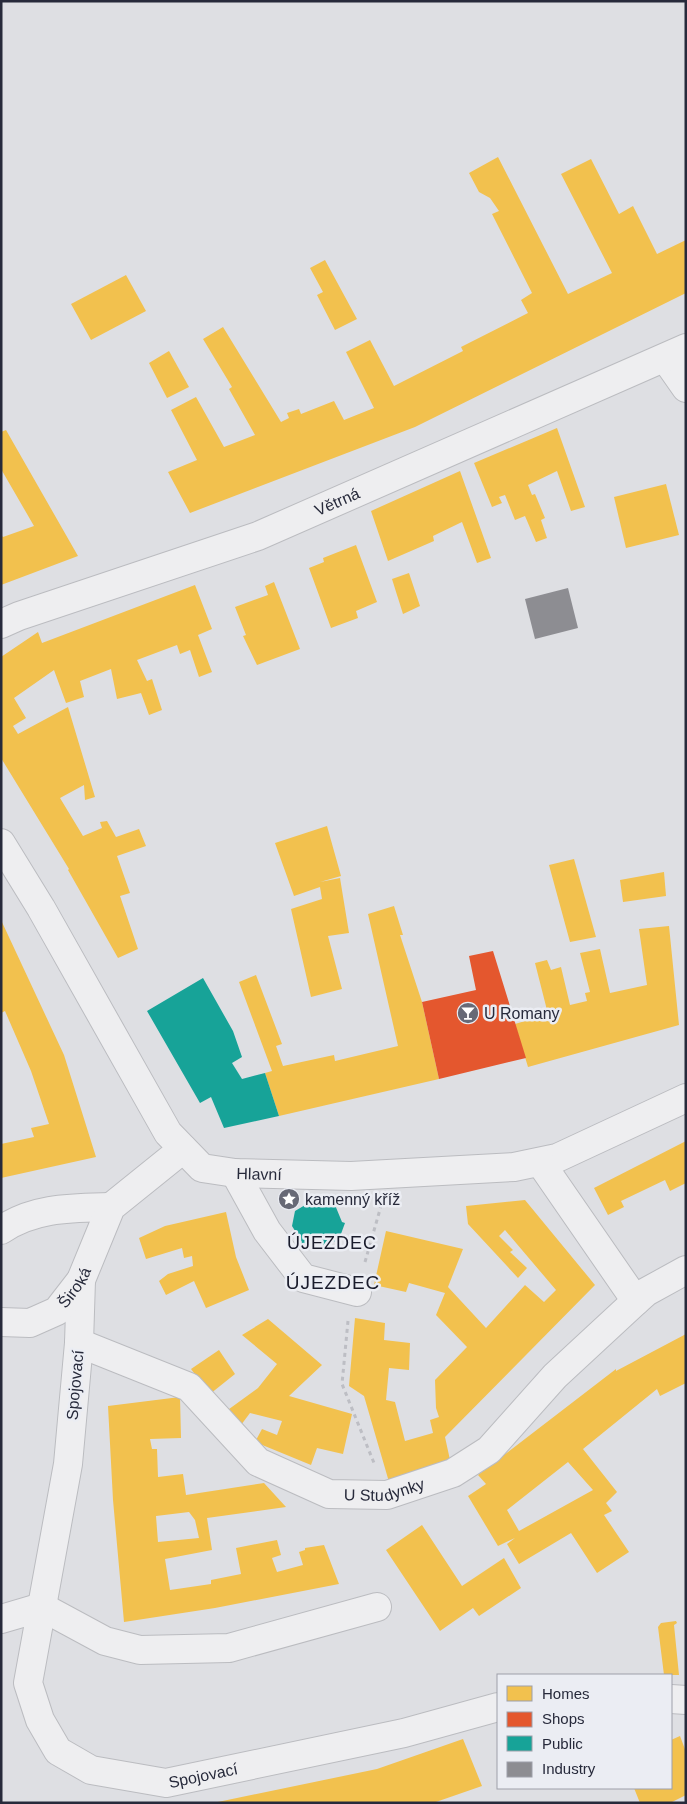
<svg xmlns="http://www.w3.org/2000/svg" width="687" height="1804" viewBox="0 0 687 1804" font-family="Arial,sans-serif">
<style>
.homes{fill:#f2c14e;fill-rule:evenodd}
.shops{fill:#e4572e}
.public{fill:#17a398}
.industry{fill:#8d8d92}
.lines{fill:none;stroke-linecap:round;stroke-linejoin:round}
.street-casing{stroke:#bbbcc0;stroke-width:30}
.path{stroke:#bdbec4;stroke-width:3;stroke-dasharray:4 4;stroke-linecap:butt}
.street{stroke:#eeeef0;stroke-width:28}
.labels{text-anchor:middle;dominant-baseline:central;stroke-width:5;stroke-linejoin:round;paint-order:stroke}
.street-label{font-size:16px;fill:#272a3b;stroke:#ebedf3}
.poi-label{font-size:16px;fill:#272a3b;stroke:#ebedf3;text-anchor:start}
.neighbourhood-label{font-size:18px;letter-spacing:1px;fill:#191b2b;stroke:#ebedf3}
.quarter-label{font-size:19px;letter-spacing:1px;fill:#191b2b;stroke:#ebedf3}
</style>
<rect width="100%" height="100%" fill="#dedfe3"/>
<g class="homes">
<polygon points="498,157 568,294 612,273 561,174 591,159 619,214 633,206 657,254 686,240 686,293 415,427 190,513 168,472 197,460 171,410 196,397 224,447 255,435 229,389 232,387 203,339 223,327 281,422 289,418 287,413 299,409 301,414 334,401 344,420 374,408 346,352 370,340 394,386 463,351 461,347 528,313 521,300 532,293 492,214 499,211 490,198 479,192 469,173"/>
<polygon points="325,260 357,319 335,330 317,295 323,292 310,268"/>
<polygon points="126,275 146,311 91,340 71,304"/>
<polygon points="169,351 189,387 167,398 149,363"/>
<polygon points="557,428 585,507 571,511 557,471 528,485 532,495 535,494 545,518 541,520 547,538 536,542 525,516 515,520 505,495 499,497 502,503 492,507 474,463"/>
<polygon points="6,430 78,556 1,585 1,535 3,537 34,526 1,469 1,432"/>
<polygon points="460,471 491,558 477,563 462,522 433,536 434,541 388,561 371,511"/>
<polygon points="666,484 679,535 626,548 614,497"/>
<polygon points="356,545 377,602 356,611 358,618 331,628 309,568 324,562 323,558"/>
<polygon points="409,573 420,606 403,614 392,579"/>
<polygon points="274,582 300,649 257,665 243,636 246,635 235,607 268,595 265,586"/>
<polygon points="195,585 212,629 198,635 212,672 199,677 190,650 180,654 177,645 137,660 147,681 152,679 162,710 149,715 141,693 117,699 111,669 80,681 84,697 66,703 54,670 14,698 26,718 13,726 18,734 68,707 95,797 85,800 84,785 60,798 83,836 102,828 100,822 107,821 116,837 139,829 146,846 117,856 130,893 120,896 138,949 118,958 68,870 69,869 1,758 1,657 38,632 42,643"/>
<polygon points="327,826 341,876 320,882 340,878 349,933 328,936 342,989 311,997 291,909 322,899 320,887 294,896 275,843"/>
<polygon points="574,859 596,937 570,942 549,865"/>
<polygon points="664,872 666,896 623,902 620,880"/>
<polygon points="394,906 403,935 400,935 422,1002 439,1079 279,1116 265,1073 272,1071 239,982 256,975 282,1044 276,1046 283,1066 334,1055 335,1061 398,1046 368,914"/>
<polygon points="1,920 64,1055 96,1157 1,1178 1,1144 34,1137 31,1128 49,1124 31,1071 5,1011 1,1013"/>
<polygon points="669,926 679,1025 528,1067 515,1024 548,1014 535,963 547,960 551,970 561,967 570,1005 587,1001 585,993 590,992 580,953 600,949 610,993 647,985 639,929"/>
<polygon points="686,1141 686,1183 670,1191 665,1180 621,1201 624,1207 608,1215 594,1188"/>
<polygon points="525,1200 595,1285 445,1437 450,1460 389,1482 364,1396 349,1386 355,1318 385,1323 384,1340 410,1343 409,1370 389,1368 386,1400 395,1402 405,1441 433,1433 430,1420 439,1417 436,1408 435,1380 467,1347 436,1315 445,1293 409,1283 406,1292 374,1285 386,1231 463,1249 448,1287 486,1328 525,1285 544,1302 556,1290 505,1230 499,1236 513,1250 510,1252 527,1268 518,1278 468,1224 466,1206"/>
<polygon points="226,1212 236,1257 249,1290 206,1308 194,1281 166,1295 159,1281 168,1274 193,1266 192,1256 184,1258 182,1248 146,1259 139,1238 165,1226"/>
<polygon points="268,1319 322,1365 289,1396 352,1414 343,1454 317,1448 311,1465 255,1442 262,1429 277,1435 282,1421 250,1413 238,1429 225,1412 258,1388 277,1364 242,1335"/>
<path d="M686,1334V1383L660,1396L657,1389L583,1449L617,1492L606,1503L612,1511L604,1515L629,1552L597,1573L571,1533L519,1564L507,1544L515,1538L498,1546L468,1496L486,1484L478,1475L616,1369V1371ZM568,1462L593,1490L519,1531L507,1510Z"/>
<polygon points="219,1350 235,1374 210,1394 191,1369"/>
<path d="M180,1397L181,1438L150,1439L152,1449H157L158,1477L183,1474L186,1495L264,1483L286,1507L207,1518L212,1550L165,1559L170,1590L211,1584V1580L241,1574L236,1548L277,1540L281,1555L272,1558L277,1572L303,1565L299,1552L305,1550V1548L324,1545L339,1584L215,1608L124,1622L113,1500L108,1406ZM189,1512L195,1520L199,1538L158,1542L156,1516Z"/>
<polygon points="422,1525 462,1586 504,1558 521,1588 479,1616 473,1608 440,1631 386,1550"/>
<polygon points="676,1621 677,1623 674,1625 679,1675 664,1675 658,1627 661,1623"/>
<polygon points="680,1736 686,1752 686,1795 670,1803 640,1803 634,1788 671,1788 671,1740"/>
<polygon points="463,1739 482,1786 433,1803 213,1803 377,1769"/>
</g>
<polygon class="shops" points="493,951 526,1058 439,1079 422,1002 476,990 469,956"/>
<g class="public">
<polygon points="203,978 233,1031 242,1057 232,1063 242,1079 265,1073 279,1116 224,1128 211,1097 200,1103 147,1011"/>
<polygon points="317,1198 335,1205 342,1222 345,1223 338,1242 335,1241 321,1248 320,1251 301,1245 302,1242 292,1226 295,1211"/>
</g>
<polygon class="industry" points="568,588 578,628 535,639 525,599"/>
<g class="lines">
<g class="street-casing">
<g id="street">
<polyline points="665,358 686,388"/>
<path id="s1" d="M1,624L19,616L258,536L686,348"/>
<path id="s2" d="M1,843L41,908L168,1133L202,1168L235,1173L351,1176L514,1167L557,1158L686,1098"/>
<polyline points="540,1162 636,1301"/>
<polyline points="235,1173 267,1231 303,1278 357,1292"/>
<path d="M1,1230C34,1207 73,1208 111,1207"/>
<path id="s3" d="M81,1280L79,1343L68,1464L28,1683L40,1720L58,1751L91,1770L166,1783L404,1733L498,1707"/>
<path id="s4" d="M1,1322L30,1323L57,1311L81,1280L111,1207L183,1149"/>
<path id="s5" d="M79,1343L189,1387L258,1462L329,1494L387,1495L453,1473L489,1450L555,1376L636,1301L646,1292L686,1270"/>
<polyline points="1,1619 42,1607 105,1641 140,1650 229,1648 377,1607"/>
<polyline points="671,1699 686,1700"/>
</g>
</g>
<g class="path">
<polyline points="365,1262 381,1206"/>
<polyline points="348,1321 342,1384 374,1463"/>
</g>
<use href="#street" class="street"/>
</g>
<defs>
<g id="bar-disc" transform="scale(1.125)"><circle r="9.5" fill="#676976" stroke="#ebedf3"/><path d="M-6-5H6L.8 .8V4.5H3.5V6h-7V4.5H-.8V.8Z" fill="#fff"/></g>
<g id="sight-disc" transform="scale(1.125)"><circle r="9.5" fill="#676976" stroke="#ebedf3"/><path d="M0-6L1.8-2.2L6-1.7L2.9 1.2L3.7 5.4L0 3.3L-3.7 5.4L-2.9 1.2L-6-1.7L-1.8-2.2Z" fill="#fff"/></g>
</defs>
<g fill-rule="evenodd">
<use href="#bar-disc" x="468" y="1013"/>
<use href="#sight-disc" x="289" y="1199"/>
</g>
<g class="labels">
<g class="street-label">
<text stroke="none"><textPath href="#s1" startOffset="358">Větrná</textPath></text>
<text stroke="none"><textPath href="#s2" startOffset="441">Hlavní</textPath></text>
<text stroke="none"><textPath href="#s4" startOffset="88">Široká</textPath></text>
<text transform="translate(75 1385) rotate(-85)">Spojovací</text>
<text stroke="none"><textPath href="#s5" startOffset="354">U Studynky</textPath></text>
<text stroke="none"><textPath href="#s3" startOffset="634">Spojovací</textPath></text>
</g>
<g class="poi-label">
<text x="484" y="1013">U Romany</text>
<text x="305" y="1199">kamenný kříž</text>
</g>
<g class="neighbourhood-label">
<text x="332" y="1243">ÚJEZDEC</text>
</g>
<g class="quarter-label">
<text x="333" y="1282">ÚJEZDEC</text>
</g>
</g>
<rect width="687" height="1804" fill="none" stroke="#272a3b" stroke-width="5"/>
<rect x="497" y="1674" width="175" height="115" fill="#ebedf3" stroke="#9d9fa9"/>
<rect x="507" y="1686" width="25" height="15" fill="#f2c14e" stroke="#9d9fa9"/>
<text x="542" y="1699" font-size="15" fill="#272a3b">Homes</text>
<rect x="507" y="1712" width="25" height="15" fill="#e4572e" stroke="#9d9fa9"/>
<text x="542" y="1724" font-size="15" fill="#272a3b">Shops</text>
<rect x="507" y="1736" width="25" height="15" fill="#17a398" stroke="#9d9fa9"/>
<text x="542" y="1749" font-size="15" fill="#272a3b">Public</text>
<rect x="507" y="1762" width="25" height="15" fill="#8d8d92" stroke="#9d9fa9"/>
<text x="542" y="1774" font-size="15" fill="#272a3b">Industry</text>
</svg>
